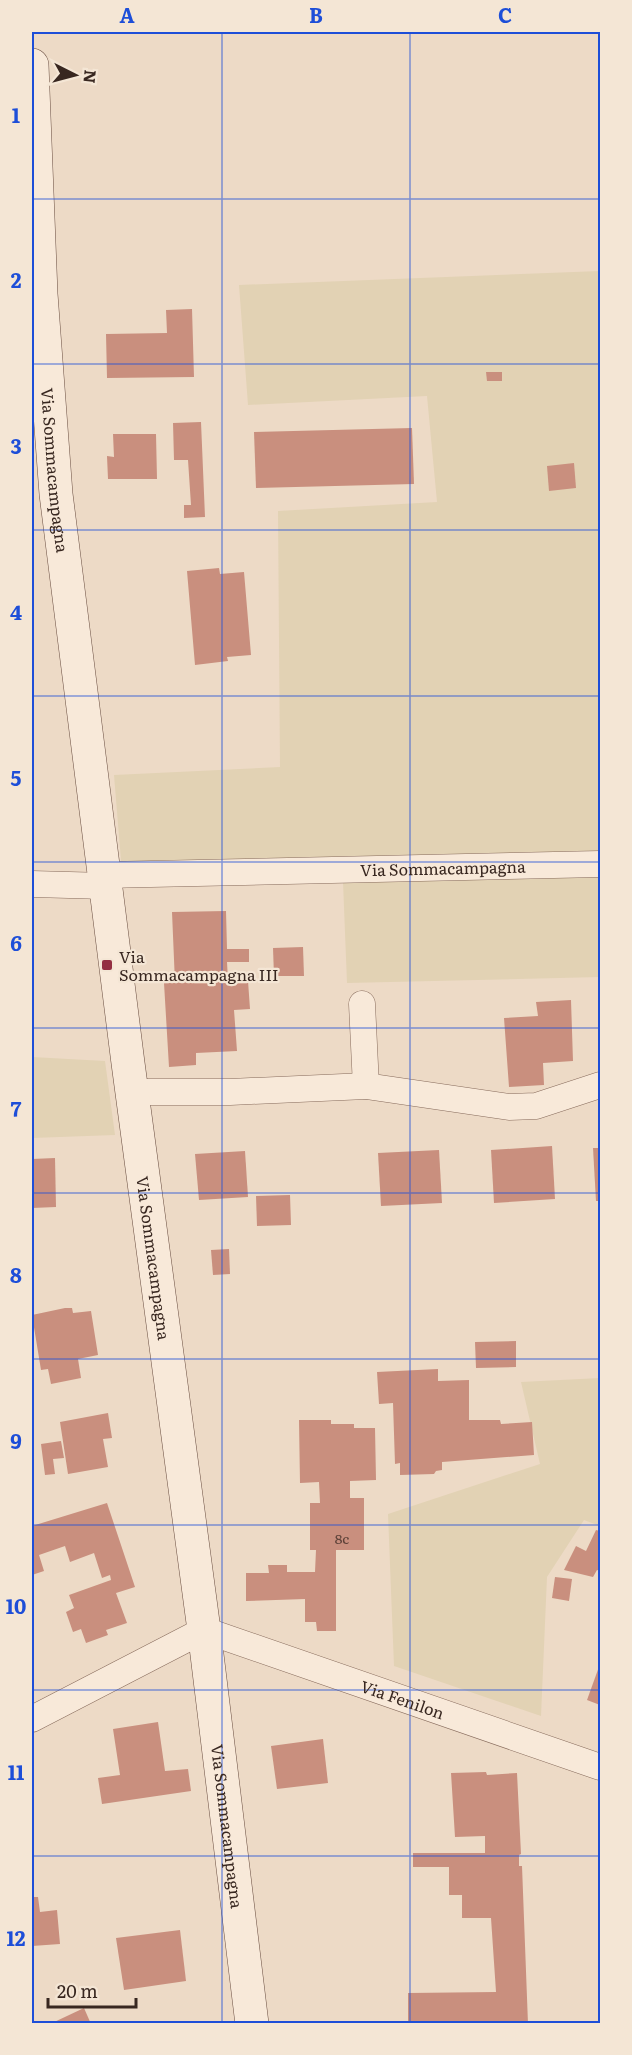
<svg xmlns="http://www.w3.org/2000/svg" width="632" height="2055" viewBox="0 0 632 2055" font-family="Literata,serif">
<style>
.farmland{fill:#e2d2b4}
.building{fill:#c98f7e}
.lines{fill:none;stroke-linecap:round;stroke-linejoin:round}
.street-casing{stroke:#876b5c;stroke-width:27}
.secondary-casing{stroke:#694d40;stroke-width:34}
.street{stroke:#f8e9d9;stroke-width:26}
.secondary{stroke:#f8e9d9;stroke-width:33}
.grid{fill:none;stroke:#1d4ed8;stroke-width:1.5;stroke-opacity:0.55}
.poi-dot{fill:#942f42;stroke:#f4e6d5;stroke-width:2}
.labels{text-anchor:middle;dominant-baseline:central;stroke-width:4.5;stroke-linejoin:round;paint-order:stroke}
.number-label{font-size:14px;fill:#5c4138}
.street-label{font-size:16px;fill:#382720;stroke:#f4e6d5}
.poi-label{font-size:16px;fill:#382720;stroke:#f4e6d5;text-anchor:start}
.neatline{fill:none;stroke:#1d4ed8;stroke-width:2}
.grid-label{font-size:20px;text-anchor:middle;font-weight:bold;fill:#1d4ed8}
</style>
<rect width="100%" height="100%" fill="#eddac6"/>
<g class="farmland">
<polygon points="600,271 600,977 347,983 343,882 123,885 114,775 280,767 278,511 437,502 427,396 248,405 239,285"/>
<polygon points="32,1057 105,1061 115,1135 32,1138"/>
<polygon points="600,1378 600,1526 584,1520 547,1577 541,1716 394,1666 388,1514 540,1464 521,1382"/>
</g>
<g class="building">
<polygon points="192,309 194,377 107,378 106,334 167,333 166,310"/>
<polygon points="486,372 502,372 502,381 487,381"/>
<polygon points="201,422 205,517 184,518 184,505 191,505 188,460 174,460 173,423"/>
<polygon points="412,428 414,484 256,488 254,432"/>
<polygon points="113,434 156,434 157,479 108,479 107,456 114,457"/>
<polygon points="574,463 576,488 549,491 547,466"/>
<polygon points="219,568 220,574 244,572 251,655 227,657 228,661 195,665 187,571"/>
<polygon points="226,911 227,949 249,949 249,962 227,962 228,981 248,981 250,1009 234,1010 237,1051 196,1053 196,1065 169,1067 164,983 175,983 172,912"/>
<polygon points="303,947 304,976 274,976 273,948"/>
<polygon points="571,1000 573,1061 543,1063 544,1085 509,1087 504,1018 538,1016 536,1002"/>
<polygon points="552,1146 555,1199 494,1203 491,1150"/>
<polygon points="593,1148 600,1148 600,1201 596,1201"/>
<polygon points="439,1150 442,1203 381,1206 378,1153"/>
<polygon points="245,1151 248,1197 199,1200 195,1154"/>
<polygon points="55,1158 56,1207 32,1208 32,1159"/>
<polygon points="290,1195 291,1225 257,1226 256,1196"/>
<polygon points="229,1249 230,1274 213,1275 211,1250"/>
<polygon points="65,1308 72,1308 73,1313 91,1311 98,1355 78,1359 81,1378 51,1384 48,1369 41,1370 32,1315"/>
<polygon points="516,1341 516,1367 476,1368 475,1342"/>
<polygon points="438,1369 438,1381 469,1380 469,1420 500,1420 501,1424 532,1422 534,1455 442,1462 442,1470 436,1471 434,1474 400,1475 400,1463 395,1464 393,1403 379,1404 377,1372"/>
<polygon points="108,1413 112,1438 103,1439 108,1467 68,1474 60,1422"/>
<polygon points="299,1420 331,1420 331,1424 354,1424 354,1428 375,1428 376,1480 350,1481 350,1498 364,1498 364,1550 336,1550 336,1631 317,1631 316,1622 305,1622 305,1599 246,1601 246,1573 269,1573 268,1565 287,1565 287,1572 315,1572 316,1550 310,1550 310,1503 320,1503 319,1482 300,1483"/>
<polygon points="61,1441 64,1458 53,1459 55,1474 45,1475 41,1444"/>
<polygon points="107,1503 135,1587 116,1593 127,1623 106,1630 108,1635 86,1643 81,1629 73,1632 66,1612 74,1608 69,1595 111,1580 110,1575 102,1578 94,1553 70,1562 65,1546 39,1555 44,1571 32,1575 32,1526"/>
<polygon points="596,1530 600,1531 600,1571 597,1570 593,1577 564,1570 576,1546 586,1551"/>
<polygon points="555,1577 572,1579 569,1601 552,1598"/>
<polygon points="600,1664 600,1705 587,1700"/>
<polygon points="158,1722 165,1771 188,1769 191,1791 102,1804 98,1778 120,1775 113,1729"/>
<polygon points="323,1739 328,1783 277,1789 271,1746"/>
<polygon points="486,1772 487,1775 517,1773 521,1854 519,1855 519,1866 522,1866 528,2024 408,2024 408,1993 496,1992 491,1918 462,1918 462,1895 449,1895 449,1867 413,1867 413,1853 485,1853 485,1836 455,1837 451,1773"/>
<polygon points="32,1897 38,1897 40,1912 57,1910 60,1944 32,1946"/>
<polygon points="180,1930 186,1981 124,1990 116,1938"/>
<polygon points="84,2008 91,2024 50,2024"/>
</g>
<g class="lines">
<g class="street-casing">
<g id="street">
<path id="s1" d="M104,875L600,864"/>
<polyline points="32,884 106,886"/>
<polyline points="362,1004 366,1086"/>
<polyline points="133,1092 230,1092 366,1086 509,1107 536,1106 600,1085"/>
<path id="s2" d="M32,1719L204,1630L600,1767"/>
</g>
</g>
<g class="secondary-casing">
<g id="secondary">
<path id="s3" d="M32,65L41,294L56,494L128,1063L204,1630L252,2024"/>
</g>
</g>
<use href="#street" class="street"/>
<use href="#secondary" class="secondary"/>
</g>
<path class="grid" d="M222,32V2024M410,32V2024M32,199H600M32,364H600M32,530H600M32,696H600M32,862H600M32,1028H600M32,1193H600M32,1359H600M32,1525H600M32,1690H600M32,1856H600"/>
<rect class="poi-dot" x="101" y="959" width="12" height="12" rx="3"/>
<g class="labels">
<g class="number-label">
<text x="342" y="1538">8c</text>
</g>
<g class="street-label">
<text stroke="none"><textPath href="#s3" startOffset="406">Via Sommacampagna</textPath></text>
<text stroke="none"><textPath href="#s1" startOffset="339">Via Sommacampagna</textPath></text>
<text stroke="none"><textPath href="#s3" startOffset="1200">Via Sommacampagna</textPath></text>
<text stroke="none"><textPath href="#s2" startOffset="404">Via Fenilon</textPath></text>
<text stroke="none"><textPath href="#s3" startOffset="1773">Via Sommacampagna</textPath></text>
</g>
<g class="poi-label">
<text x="119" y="956">Via<tspan x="119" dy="18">Sommacampagna III</tspan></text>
</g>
</g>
<rect width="632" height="2055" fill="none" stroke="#f4e6d5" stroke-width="66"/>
<g transform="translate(75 75) rotate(96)" stroke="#f4e6d5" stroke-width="4.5" paint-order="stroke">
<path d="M0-4.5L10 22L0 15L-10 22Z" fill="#382720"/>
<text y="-9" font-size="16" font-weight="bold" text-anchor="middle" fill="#382720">N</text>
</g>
<path d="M48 1998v9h88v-9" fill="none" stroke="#382720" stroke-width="3"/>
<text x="57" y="1998" font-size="18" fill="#382720" stroke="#f4e6d5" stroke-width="4.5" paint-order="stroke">20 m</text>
<rect x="33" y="33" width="566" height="1989" class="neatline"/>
<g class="grid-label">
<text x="127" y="23">A</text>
<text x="316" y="23">B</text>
<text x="505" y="23">C</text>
<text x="16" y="123">1</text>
<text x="16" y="288">2</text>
<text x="16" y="454">3</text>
<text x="16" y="620">4</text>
<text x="16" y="786">5</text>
<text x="16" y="951">6</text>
<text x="16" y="1117">7</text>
<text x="16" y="1283">8</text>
<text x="16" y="1449">9</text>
<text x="16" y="1614">10</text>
<text x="16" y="1780">11</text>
<text x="16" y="1946">12</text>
</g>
</svg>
